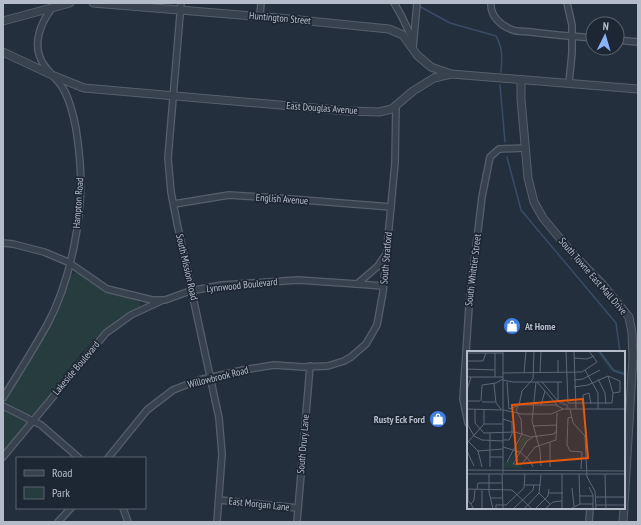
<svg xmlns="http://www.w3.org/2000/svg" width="641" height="525" viewBox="0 0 641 525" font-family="'PT Sans Narrow',sans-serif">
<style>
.green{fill:#263c3f}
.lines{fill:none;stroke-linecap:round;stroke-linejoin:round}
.stream{stroke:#394c67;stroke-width:1.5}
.minor-casing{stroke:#565f6c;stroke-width:8}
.tertiary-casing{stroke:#565f6c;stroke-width:9}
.minor{stroke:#38414e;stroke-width:5.5}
.tertiary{stroke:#38414e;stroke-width:7}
.labels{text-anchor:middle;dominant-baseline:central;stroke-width:3.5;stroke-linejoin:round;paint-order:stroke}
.street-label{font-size:10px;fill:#b4bcc9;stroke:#1d2633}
.poi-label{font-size:10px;font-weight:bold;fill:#b4bcc9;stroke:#1d2633;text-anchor:start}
.inset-river{fill:none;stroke:#394c67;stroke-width:2}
.inset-road{fill:none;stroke:#5e6776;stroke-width:1}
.view{fill:#e8590c;fill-opacity:0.15;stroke:#e8590c;stroke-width:2}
.inset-edge{fill:none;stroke:#b4bcc9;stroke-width:2}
</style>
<rect width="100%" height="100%" fill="#242f3e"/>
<g class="green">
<path d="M75,273H78L98,287L108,292L139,300L140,302V307L105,330L83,351L34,415C26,417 7,408 5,400L44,335L68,277Z"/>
<polygon points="3,408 25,419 26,424 3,454"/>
</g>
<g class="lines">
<g class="stream">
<polyline points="413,3 414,3"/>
<path d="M419,6L450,23L496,36C503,48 502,58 501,72"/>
<polyline points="500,85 505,142"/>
<polyline points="507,157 521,210 616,323 620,352"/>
<polyline points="605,510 605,508"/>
</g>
<g class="minor-casing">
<g id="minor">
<polyline points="181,3 168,158 171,192 177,223 219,418 222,454 217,522"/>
<polyline points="394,3 401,15 413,40"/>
<path d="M491,3C490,16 501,26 513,30C518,32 525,31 531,32C552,35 572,36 593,38"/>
<polyline points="567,3 572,25 572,53 569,83"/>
<polyline points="260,16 261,3"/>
<polyline points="617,40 638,42"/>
<polyline points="413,48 417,3"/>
<polyline points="174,204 229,195 278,198 391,207"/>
<polyline points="3,243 13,244 44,252 68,262 107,289 152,300 165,300 190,291 222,285 298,280 357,284 378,266 384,257"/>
<polyline points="357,284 383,286"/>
<path d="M3,398C18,374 33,350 47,325C71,281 84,213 80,163C78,139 75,113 65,92C60,81 50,74 44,65C31,46 40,23 53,7"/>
<polyline points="3,406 41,425 79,458"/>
<polyline points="468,423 463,399 469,306 482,197 490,157 499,149 525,148"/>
<polyline points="3,457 106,333 131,315 161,301"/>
<polyline points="108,458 147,410 173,390 199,380 243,370 274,365 303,367 328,366 344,361 351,357 366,344 377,325 383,292 395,163 396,105"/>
<polyline points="219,500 298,508"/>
<polyline points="123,508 128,522"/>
<polyline points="58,522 71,508"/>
<polyline points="297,522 310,366"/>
<polyline points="589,522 590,508"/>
</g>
</g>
<g class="tertiary-casing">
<g id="tertiary">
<polyline points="93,3 279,18 389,29 403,35 417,55 431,67 451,74"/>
<polyline points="3,21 70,3"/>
<polyline points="3,52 54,76 84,88 348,111 379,112 392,109 413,91 434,78 451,74 638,89"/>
<polyline points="521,80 521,99 528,178 534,202 543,218 572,253 603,285 629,317 632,333 633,357 624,505"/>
<polyline points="623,522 624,508"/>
</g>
</g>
<use href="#minor" class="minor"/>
<use href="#tertiary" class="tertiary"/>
</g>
<defs>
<g id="shop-disc" transform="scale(0.9)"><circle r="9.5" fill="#3f7fe0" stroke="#1d2633"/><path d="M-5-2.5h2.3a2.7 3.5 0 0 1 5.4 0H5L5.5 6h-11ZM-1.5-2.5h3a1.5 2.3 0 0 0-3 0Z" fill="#fff"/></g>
</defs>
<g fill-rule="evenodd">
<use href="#shop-disc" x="512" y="326"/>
<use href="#shop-disc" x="438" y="419"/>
</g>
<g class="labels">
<g class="street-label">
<text transform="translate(280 18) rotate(5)">Huntington Street</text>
<text transform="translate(322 108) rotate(4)">East Douglas Avenue</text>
<text transform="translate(282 199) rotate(4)">English Avenue</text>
<text transform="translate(78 203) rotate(-86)">Hampton Road</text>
<text transform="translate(386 258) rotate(-85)">South Stratford</text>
<text transform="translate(187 267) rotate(77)">South Mission Road</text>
<text transform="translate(473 270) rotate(-83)">South Whittier Street</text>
<text transform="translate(593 276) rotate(49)">South Towne East Mall Drive</text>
<text transform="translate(242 285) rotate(-6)">Lynnwood Boulevard</text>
<text transform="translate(76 368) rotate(-50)">Lakeside Boulevard</text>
<text transform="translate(218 377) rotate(-14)">Willowbrook Road</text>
<text transform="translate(303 444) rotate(-85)">South Drury Lane</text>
<text transform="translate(259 504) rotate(6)">East Morgan Lane</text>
</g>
<g class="poi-label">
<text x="525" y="326">At Home</text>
<text x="425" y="419" text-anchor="end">Rusty Eck Ford</text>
</g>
</g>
<g transform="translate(467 351)">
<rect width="158" height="158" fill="#242f3e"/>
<path d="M130,0H134L147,18L158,21V24L143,19ZM55,85L63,86L45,111L57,117H37V112L45,107Z" fill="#263c3f"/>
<path class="inset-river" d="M132,0L147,20L157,23M92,51L100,54L101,58"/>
<path class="inset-road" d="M36,0V122M99,0L101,52H145L146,42L141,25M107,0L109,58M0,2H36M107,7L120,8L127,5M91,9V22M0,10H16L19,2M0,18L28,19M118,19L131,42V58M36,22L115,21L130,11L122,0M57,22L59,0M73,22L74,0M0,26H36M28,26V2M131,28L138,42L139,53M36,29L46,31H95M107,29L116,28L133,19M40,31L42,58M69,31L65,70L73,99L74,115M70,31L91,55M75,31L91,50M27,33L29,52L34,58M107,36L121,34L141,25L153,30V41L146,42M0,39L4,26M0,50H13M14,50L15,34L29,32L36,28M91,50V31M15,51H28M116,53V44L122,42L124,53M52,54L55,40L66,28L67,0M74,54L78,40M0,58L1,74L7,85L15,89L36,90M0,58L36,59M8,58V72L17,82L48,81L64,86L87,83L90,79M42,58L53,54H89L96,58M103,58L106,72L118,85L120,126L128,140L129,158M36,59L55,63H84L96,58H158M105,66L101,67L100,94L103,100L115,101L114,118M17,73H36M66,75L90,74M66,86L60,90L46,113H55L68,96L89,89L90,62M0,89L11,100L15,116M36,89H42L45,83V71L36,68M0,92L17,73V58M83,92V116M36,96L53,101L63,110L66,116M0,100L7,115M11,100L36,98M158,101V116M23,106H36M40,111L55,83L54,68L49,59L51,55M23,116V82M0,119L158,120M0,123H158M22,123V141L26,158M35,123L36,158M112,123L113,153M138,123L139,158M58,134H74M122,136L126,144V158M105,137L107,155M0,138L45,139L65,158M1,138V149L7,158M10,138L11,132H36M72,142L83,153M82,142H96M113,145H126M129,146H158M23,147H36M4,153L7,149L8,138M129,154H157M15,158V138M29,158V154H39L57,137L58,123M46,158L66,139L67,134M57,158L72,142L74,124M68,158L81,145L82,138M78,158L86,151L95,150M95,158V123M103,158L113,153H126"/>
<path class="view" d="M116,48L121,107L50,113L45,54Z"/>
<rect width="158" height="158" class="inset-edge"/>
</g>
<rect width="641" height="525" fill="none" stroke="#b4bcc9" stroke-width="8"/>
<rect x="16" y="457" width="130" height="52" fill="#1d2633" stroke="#59626f"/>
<rect x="24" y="470" width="20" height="6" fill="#38414e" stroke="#59626f"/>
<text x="52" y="477" font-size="12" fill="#b4bcc9">Road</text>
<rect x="24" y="487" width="20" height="12" fill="#263c3f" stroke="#59626f"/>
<text x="52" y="497" font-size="12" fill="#b4bcc9">Park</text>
<g transform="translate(605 36) rotate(5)"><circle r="19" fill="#1d2633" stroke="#59626f"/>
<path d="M0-3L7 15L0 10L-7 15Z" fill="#8ab4f8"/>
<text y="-6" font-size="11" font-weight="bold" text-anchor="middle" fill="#b4bcc9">N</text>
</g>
</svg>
